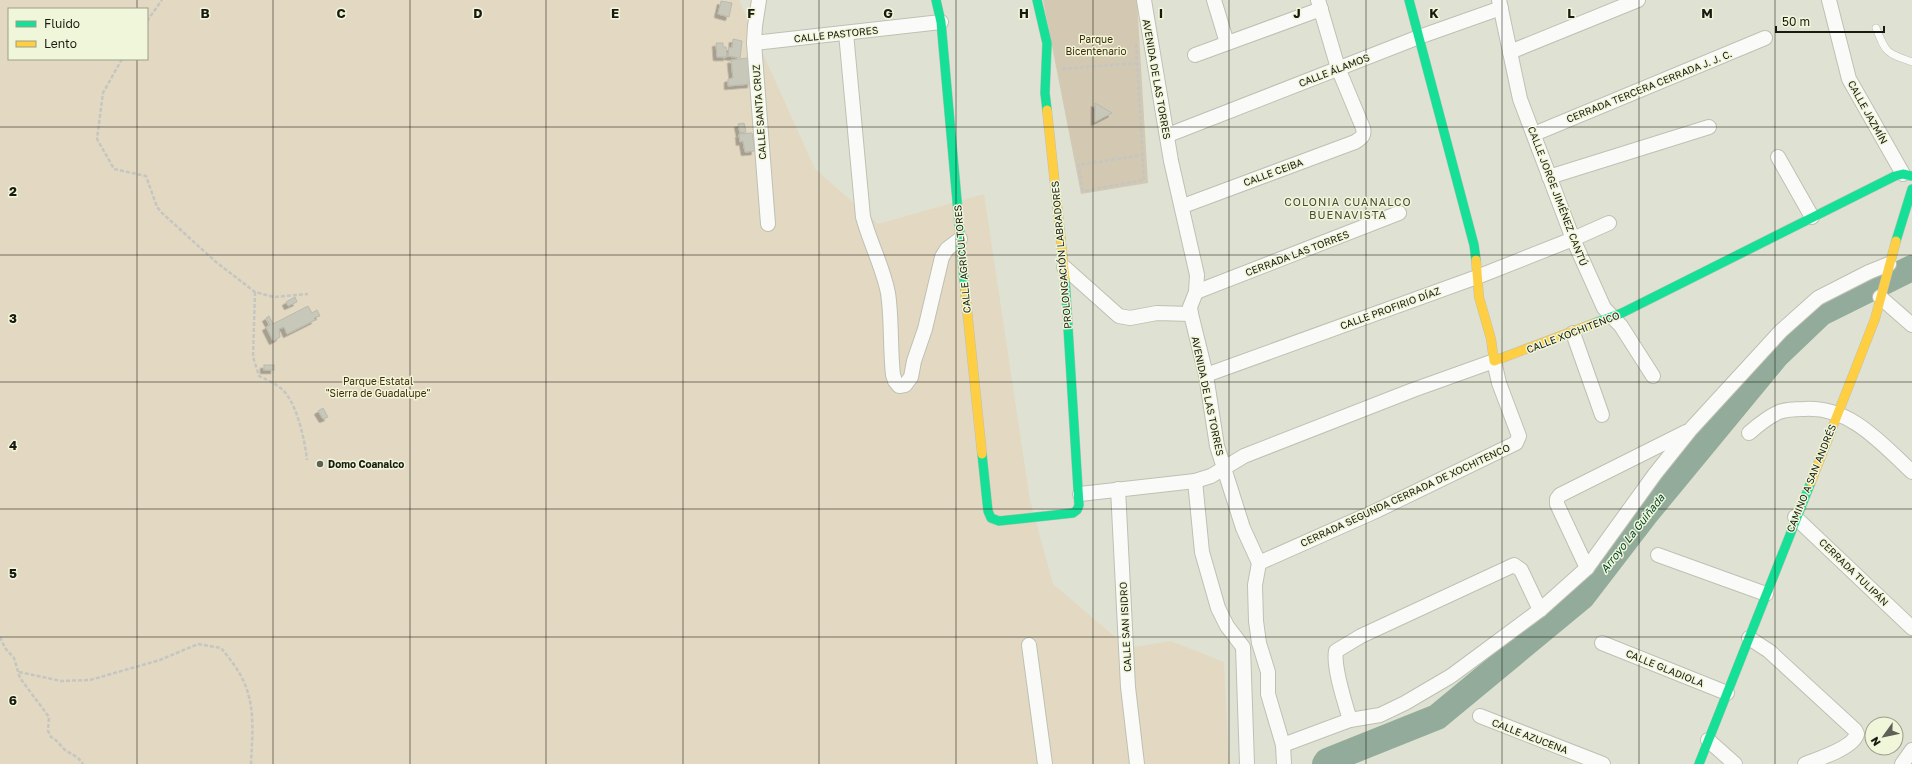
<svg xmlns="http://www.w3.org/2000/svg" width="1912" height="764" viewBox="0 0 1912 764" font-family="'Golos Text',sans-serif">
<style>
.green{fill:#e3d8c2;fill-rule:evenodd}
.forest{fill:#d3c8b2}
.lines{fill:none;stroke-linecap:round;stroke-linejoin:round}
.river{stroke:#93ab9a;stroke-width:26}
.building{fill:#c8c8ba;stroke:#bab9ad;filter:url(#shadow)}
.lane-casing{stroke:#bec0b3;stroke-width:8}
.street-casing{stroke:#bec0b3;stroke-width:16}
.fast-casing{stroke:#bec0b3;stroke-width:10}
.slow-casing{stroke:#bec0b3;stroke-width:10}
.path{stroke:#c5c6c1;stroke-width:2.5;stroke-dasharray:4 2;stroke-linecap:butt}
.lane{stroke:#fafbf8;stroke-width:7}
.street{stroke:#fafbf8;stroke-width:14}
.fast{stroke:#16e098;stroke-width:9}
.slow{stroke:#ffcf43;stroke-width:9}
.grid{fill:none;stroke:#191b11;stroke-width:1;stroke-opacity:0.55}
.poi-dot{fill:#5e6155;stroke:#f0f6d9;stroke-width:1.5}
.labels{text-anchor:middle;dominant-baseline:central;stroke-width:3;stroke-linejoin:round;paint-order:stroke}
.street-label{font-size:10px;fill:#191b11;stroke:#f0f6d9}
.park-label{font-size:10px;fill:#442b08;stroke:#f0f6d9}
.poi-label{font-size:10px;font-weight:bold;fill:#191b11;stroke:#f0f6d9;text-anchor:start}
.neighbourhood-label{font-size:11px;letter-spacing:1px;fill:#494d36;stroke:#f0f6d9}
.water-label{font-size:11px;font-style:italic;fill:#04462d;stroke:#f0f6d9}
.grid-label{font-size:13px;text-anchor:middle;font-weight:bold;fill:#191b11;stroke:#f0f6d9;stroke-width:3;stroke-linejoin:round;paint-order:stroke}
</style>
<defs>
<filter id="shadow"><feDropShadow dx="-3.5" dy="3.5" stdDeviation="0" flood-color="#0004"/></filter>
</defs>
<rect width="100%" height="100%" fill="#dfe2d2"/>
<path class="green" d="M0,0H739L815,169L878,224L984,194L1030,500L1053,584L1128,648L1171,641L1224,662L1229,764H0ZM9,9H147V59H9Z"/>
<polygon class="forest" points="1043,0 1137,0 1148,183 1081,194"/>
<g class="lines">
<polyline class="river" points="1325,764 1327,761 1437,717 1582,597 1645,515 1777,355 1821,313 1912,268"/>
</g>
<g class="building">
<polygon points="721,1 732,3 729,17 718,14"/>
<polygon points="733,39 742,41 740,58 728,56 729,47 732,48"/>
<polygon points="716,43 723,43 723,47 726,47 727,57 717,57"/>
<polygon points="748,58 751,84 728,86 728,79 733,78 731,60"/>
<polygon points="1095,103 1112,113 1095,122"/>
<polygon points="744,123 746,132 740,133 738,124"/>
<polygon points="752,133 755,151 745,152 743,141 740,142 739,134"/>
<polygon points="295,297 297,302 288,306 286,302"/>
<polygon points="308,306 312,313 317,310 320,316 314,318 315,320 287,334 284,327 279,329 280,337 273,341 266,327 270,325 266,318 269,316 273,324"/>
<rect x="264" y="365" width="10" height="5"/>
<polygon points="323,408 328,417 323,419 318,411"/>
</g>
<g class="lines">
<g class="lane-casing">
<path id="lane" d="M1876,28C1886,53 1886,53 1912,62"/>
</g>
<g class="street-casing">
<g id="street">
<polyline points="759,0 755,26 754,43 768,224"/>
<polyline points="1144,0 1171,161 1197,275 1196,292 1190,307 1191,314 1206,375 1217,446 1243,528 1259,563 1255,585 1256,621 1259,643 1268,672 1268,694 1283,745 1284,764"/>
<polyline points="1214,0 1227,43"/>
<polyline points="1499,0 1520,99 1573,239 1604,308 1621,326 1653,376"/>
<polyline points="1829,0 1849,79 1903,174"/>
<path d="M846,33L863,217C870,243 883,267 888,293C892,320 890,348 893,375L895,381L899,386L905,385L911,377L914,361L925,329L942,257L947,249L960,239"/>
<polyline points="754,43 941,22"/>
<polyline points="1510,52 1638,0"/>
<polyline points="1195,55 1321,9"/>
<polyline points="1534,134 1765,38"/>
<polyline points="1168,135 1419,37 1501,8"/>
<polyline points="1778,157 1812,217"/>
<polyline points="1549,177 1709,127"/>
<path d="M1183,206L1355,142C1361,138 1365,136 1363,128L1338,68L1318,0"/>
<polyline points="1064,267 1119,316 1130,318 1157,313 1191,314"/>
<polyline points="1196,292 1399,213"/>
<polyline points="1880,297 1912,325"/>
<polyline points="1573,333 1602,415"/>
<polyline points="1206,375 1477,277 1573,239 1609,223"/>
<path d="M1749,433C1758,425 1768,417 1779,412C1787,409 1796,409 1804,409C1850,406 1881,443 1912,472"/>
<polyline points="1195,481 1202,552 1218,608 1227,626 1243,647 1247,764"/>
<polyline points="1118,489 1128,687 1137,764"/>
<polyline points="1080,494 1195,481 1211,476 1244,456 1413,390 1494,361 1499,383 1519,436 1516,443 1378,510 1259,563"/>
<polyline points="1795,517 1912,628"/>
<polyline points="1658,555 1766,594"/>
<polyline points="1587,568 1557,504 1557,499 1560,495 1686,432"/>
<path d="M1749,638L1769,651L1855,730L1857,734C1853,748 1818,759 1805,764"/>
<polyline points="1602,643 1727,693"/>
<polyline points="1029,645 1045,764"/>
<polyline points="1480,716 1603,764"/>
<path d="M1350,720C1345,703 1333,667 1336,651L1361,636L1514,565L1521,570L1540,610"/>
<polyline points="1708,740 1735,764"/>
<polyline points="1283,745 1350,720 1380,715 1405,703 1451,676 1540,610 1587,568 1655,474 1691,429 1781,331 1818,298 1869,272 1889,264"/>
<polyline points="1902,764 1912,750"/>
</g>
</g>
<g class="fast-casing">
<g id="fast">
<polyline points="936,0 941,22 965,290"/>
<polyline points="1037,0 1047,43 1045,93 1047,110"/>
<polyline points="1409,0 1474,245 1476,260"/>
<polyline points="1896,241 1912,189"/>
<polyline points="1595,323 1622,313 1895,176 1903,174 1912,176"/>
<polyline points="982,454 988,511 991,518 999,521 1073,513 1077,510 1079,505 1065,279"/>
<polyline points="1699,764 1811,482"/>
</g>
</g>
<g class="slow-casing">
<g id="slow">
<polyline points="1047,110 1065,279"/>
<polyline points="1476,260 1479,297 1491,339 1494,361 1595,323"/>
<polyline points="965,290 982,454"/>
<polyline points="1811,482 1875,319 1896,241"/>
</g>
</g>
<g class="path">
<polyline points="147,21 162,0"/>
<polyline points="1136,44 1144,180 1083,191 1078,165 1143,155"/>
<polyline points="122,59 103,93 97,139 114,169 146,176 157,207 162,213 216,262 255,292 274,297 308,294"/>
<polyline points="1062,69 1137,63"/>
<path d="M255,292L253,357L259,376C269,381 280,385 287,395C298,410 305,441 307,460"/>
<path d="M0,637L5,648L14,658L20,678L49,717L48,731L51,737C57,740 60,745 65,750C72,755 78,756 83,764"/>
<path d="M19,672L61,681L90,680L160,660L198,644L221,648C231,660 242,674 247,690C255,713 252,740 251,764"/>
</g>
<use href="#lane" class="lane"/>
<use href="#street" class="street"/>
<use href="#fast" class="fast"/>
<use href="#slow" class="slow"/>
</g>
<path class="grid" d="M137,0V9M273,0V764M410,0V764M546,0V764M683,0V764M819,0V764M956,0V764M1093,0V764M1229,0V764M1366,0V764M1502,0V764M1639,0V764M1775,0V764M137,59V764M0,127H1912M0,255H1912M0,382H1912M0,509H1912M0,637H1912"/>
<circle class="poi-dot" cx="320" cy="464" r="4"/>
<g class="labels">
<g class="street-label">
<text transform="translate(836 34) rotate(-6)">CALLE PASTORES</text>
<text transform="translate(1334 70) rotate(-21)">CALLE ÁLAMOS</text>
<text transform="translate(1157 79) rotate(80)">AVENIDA DE LAS TORRES</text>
<text transform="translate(1649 86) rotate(-22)">CERRADA TERCERA CERRADA J. J. C.</text>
<text transform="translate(759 112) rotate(-94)">CALLE SANTA CRUZ</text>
<text transform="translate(1868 112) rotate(61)">CALLE JAZMÍN</text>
<text transform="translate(1273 172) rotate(-20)">CALLE CEIBA</text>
<text transform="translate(1558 196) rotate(69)">CALLE JORGE JIMÉNEZ CANTÚ</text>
<text transform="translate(1297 253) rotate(-21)">CERRADA LAS TORRES</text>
<text transform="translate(1061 255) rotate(-95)">PROLONGACIÓN LABRADORES</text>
<text transform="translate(962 259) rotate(-95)">CALLE AGRICULTORES</text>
<text transform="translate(1390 308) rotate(-20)">CALLE PROFIRIO DÍAZ</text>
<text transform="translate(1573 332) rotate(-21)">CALLE XOCHITENCO</text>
<text transform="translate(1208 396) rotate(78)">AVENIDA DE LAS TORRES</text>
<text transform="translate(1811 478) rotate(-68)">CAMINO A SAN ANDRÉS</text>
<text transform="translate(1405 495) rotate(-25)">CERRADA SEGUNDA CERRADA DE XOCHITENCO</text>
<text transform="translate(1854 572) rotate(44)">CERRADA TULIPÁN</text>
<text transform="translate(1125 627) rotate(-93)">CALLE SAN ISIDRO</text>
<text transform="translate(1665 668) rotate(22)">CALLE GLADIOLA</text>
<text transform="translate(1530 736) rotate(21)">CALLE AZUCENA</text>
</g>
<g class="park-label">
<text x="1096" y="39">Parque<tspan x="1096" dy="12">Bicentenario</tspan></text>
<text x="378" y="381">Parque Estatal<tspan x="378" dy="12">"Sierra de Guadalupe"</tspan></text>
</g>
<g class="poi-label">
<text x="328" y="464">Domo Coanalco</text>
</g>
<g class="neighbourhood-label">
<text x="1348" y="201">COLONIA CUANALCO<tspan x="1348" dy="13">BUENAVISTA</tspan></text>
</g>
<g class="water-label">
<text transform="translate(1632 533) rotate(-52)">Arroyo La Guiñada</text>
</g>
</g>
<g class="grid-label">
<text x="205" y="18">B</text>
<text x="341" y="18">C</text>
<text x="478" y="18">D</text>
<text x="615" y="18">E</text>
<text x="751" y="18">F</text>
<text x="888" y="18">G</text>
<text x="1024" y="18">H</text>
<text x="1161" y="18">I</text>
<text x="1297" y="18">J</text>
<text x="1434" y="18">K</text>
<text x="1571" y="18">L</text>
<text x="1707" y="18">M</text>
<text x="13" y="196">2</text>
<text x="13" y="323">3</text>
<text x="13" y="450">4</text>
<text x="13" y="578">5</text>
<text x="13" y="705">6</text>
</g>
<rect x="8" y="8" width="140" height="52" fill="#f0f6d9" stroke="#9a9e89"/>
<rect x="16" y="21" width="20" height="6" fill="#16e098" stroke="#9a9e89"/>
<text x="44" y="28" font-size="12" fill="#191b11">Fluido</text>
<rect x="16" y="41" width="20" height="6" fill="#ffcf43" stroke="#9a9e89"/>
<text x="44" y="48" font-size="12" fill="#191b11">Lento</text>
<g transform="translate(1884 736) rotate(237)"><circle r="19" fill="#f0f6d9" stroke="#9a9e89"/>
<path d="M0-3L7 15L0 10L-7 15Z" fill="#5e6155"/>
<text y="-6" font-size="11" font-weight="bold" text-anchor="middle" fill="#191b11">N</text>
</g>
<path d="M1776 26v6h108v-6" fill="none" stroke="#191b11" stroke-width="2"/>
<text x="1782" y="26" font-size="12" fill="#191b11" stroke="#f0f6d9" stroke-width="3" paint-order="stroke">50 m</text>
</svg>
